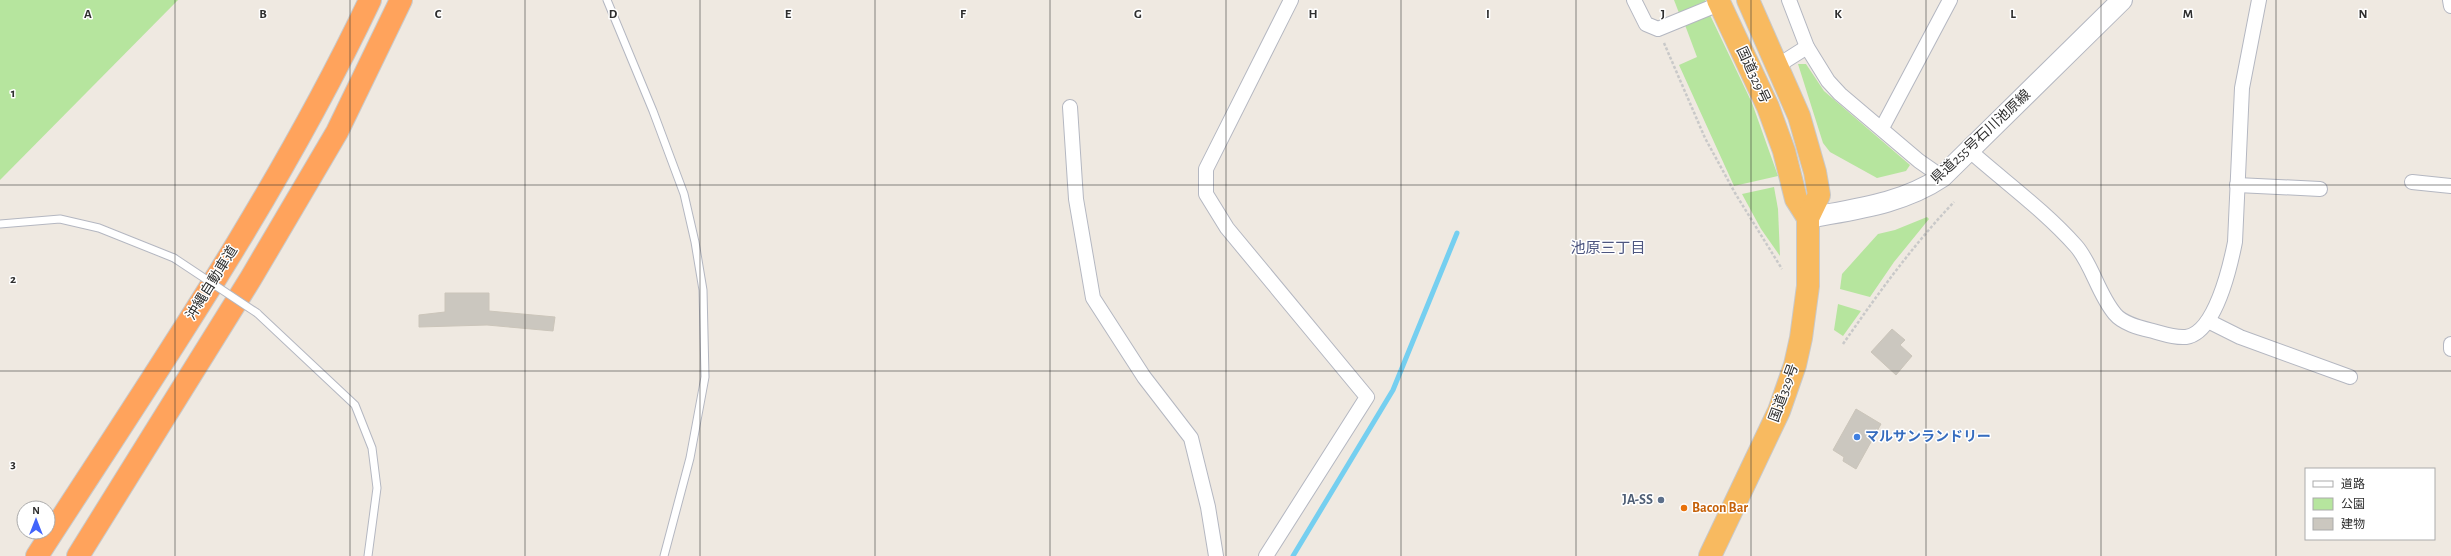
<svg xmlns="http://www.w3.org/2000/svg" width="2451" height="556" viewBox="0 0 2451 556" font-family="'Alegreya Sans','Noto Sans JP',sans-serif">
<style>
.green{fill:#b6e59e}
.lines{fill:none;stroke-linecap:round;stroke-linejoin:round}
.stream{stroke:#75cff0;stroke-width:5}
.building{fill:#cbc7bf;stroke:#cbc5ba}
.service-casing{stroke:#b4b7c1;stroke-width:9}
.minor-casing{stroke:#b4b7c1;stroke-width:16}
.secondary-casing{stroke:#b4b7c1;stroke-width:22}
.trunk-casing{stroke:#c9c9c9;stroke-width:24}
.motorway-casing{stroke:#c9c9c9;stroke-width:24}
.path{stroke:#c9c9c9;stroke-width:2.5;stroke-dasharray:3 2;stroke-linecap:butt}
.service{stroke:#fff;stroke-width:7}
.minor{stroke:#fff;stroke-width:14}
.secondary{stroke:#fff;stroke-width:20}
.trunk{stroke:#f8ba60;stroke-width:22}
.motorway{stroke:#ffa35c;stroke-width:22}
.service-bridge-casing{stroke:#b4b7c1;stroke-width:9;stroke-linecap:butt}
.service-bridge{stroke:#fff;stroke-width:7}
.grid{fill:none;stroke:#2e2e2e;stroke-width:1;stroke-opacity:0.55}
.shop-dot{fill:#3f7fe0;stroke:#fff;stroke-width:1.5}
.service-dot{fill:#5c6f8a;stroke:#fff;stroke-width:1.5}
.food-dot{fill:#e8710a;stroke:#fff;stroke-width:1.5}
.labels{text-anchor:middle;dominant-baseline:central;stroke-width:3;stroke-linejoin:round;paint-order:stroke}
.street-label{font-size:14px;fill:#2e2e2e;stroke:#fff}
.shop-label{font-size:14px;font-weight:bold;fill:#366cbe;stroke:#fff;text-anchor:start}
.service-label{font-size:14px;font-weight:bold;fill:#4e5e75;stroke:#fff;text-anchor:end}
.food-label{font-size:14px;font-weight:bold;fill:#c56008;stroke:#fff;text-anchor:start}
.neighbourhood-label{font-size:15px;fill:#4d5680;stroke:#fff}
.grid-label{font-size:13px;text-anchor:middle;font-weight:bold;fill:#2e2e2e;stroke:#fff;stroke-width:3;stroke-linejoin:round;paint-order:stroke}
</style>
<rect width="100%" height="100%" fill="#efe9e1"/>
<g class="green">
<polygon points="0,0 178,0 0,180"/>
<polygon points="1674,0 1705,0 1707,3 1679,13"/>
<polygon points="1710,15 1752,103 1778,176 1734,186 1679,65 1697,57 1685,25"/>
<polygon points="1798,64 1806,64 1824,91 1910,165 1906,171 1877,178 1830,152 1823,143"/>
<polygon points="1774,187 1778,209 1780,256 1761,229 1742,194"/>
<polygon points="1927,217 1929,219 1894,262 1870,297 1840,289 1842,274 1878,234 1895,230"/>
<polygon points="1838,304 1861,311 1843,336 1834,330"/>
</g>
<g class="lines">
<polyline class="stream" points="1293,556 1393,390 1457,233"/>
</g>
<g class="building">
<polygon points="445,293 489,293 489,311 555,317 553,331 487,325 419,327 419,315 445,312"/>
<polygon points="1892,329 1905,340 1900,345 1912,356 1896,375 1871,352"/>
<polygon points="1856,409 1881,424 1856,469 1843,461 1844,457 1833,450"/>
</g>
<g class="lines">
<g class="service-casing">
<g id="service">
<polyline points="607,0 653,111 684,194 695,242 703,290 705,377 690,458 664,556"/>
<polyline points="0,224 60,219 99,228 174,258"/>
<polyline points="257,313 355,405 372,448 377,488 368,556"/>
</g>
</g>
<g class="minor-casing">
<g id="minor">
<polyline points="1634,0 1646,24 1658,29 1719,4"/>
<polyline points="1789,0 1807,47 1828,81 1840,94 1919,161 1942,177"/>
<polyline points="2450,0 2451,6"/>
<polyline points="1777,66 1807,47"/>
<polyline points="1070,107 1076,199 1093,298 1144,377 1191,438 1208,507 1216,556"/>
<polyline points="1882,128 1950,0"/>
<path d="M1970,151C2005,182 2045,211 2076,246C2092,264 2098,294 2115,314C2123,324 2141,328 2153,331C2164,334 2174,338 2186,337C2215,333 2230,267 2235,242L2242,88L2259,0"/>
<polyline points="2412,182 2451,186"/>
<polyline points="2237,185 2320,189"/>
<polyline points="2208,321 2240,337 2350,377"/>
<polyline points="2451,344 2451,349"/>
<polyline points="1266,556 1367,397 1227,228 1206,194 1206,169 1291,0"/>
</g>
</g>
<g class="secondary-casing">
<path id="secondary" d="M1808,218C1855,209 1902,204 1942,177L2122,0"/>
</g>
<g class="trunk-casing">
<g id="trunk">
<polyline points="1718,0 1768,107 1784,151 1796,199 1808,218"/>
<polyline points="1710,556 1779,411 1795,365 1801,338 1808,286 1808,218 1819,195 1815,172 1799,116 1748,0"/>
</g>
</g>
<g class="motorway-casing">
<g id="motorway">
<path d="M37,556C154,375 277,196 370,0"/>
<polyline points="78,556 251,278 337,132 401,0"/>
</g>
</g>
<g class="path">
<polyline points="1664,43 1705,138 1735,193 1782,269"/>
<path d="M1843,344C1877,295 1913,245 1954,202"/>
</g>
<use href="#service" class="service"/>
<use href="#minor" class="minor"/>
<use href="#secondary" class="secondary"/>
<use href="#trunk" class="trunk"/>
<use href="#motorway" class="motorway"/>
<g class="service-bridge-casing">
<polyline id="service-bridge" points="174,258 257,313"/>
</g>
<use href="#service-bridge" class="service-bridge"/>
</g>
<path class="grid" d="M175,0V556M350,0V556M525,0V556M700,0V556M875,0V556M1050,0V556M1226,0V556M1401,0V556M1576,0V556M1751,0V556M1926,0V556M2101,0V556M2276,0V556M0,185H2451M0,371H2451"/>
<circle class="shop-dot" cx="1857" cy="437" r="4"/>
<circle class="service-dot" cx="1661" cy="500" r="4"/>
<circle class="food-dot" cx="1684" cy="508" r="4"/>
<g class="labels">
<g class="street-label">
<text transform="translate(1753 75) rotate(65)">国道329号</text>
<text transform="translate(1981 137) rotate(-43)">県道255号石川池原線</text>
<text transform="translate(212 283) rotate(-58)">沖縄自動車道</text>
<text transform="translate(1784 393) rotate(-70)">国道329号</text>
</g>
<g class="shop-label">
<text x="1865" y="437">マルサンランドリー</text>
</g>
<g class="service-label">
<text x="1653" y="500">JA-SS</text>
</g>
<g class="food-label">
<text x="1692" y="508">Bacon Bar</text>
</g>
<g class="neighbourhood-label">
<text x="1608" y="248">池原三丁目</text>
</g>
</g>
<g class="grid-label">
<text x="88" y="18">A</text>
<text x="263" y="18">B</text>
<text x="438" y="18">C</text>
<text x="613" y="18">D</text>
<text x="788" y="18">E</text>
<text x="963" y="18">F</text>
<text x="1138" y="18">G</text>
<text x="1313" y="18">H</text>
<text x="1488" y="18">I</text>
<text x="1663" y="18">J</text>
<text x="1838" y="18">K</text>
<text x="2013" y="18">L</text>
<text x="2188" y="18">M</text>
<text x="2363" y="18">N</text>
<text x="13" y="97">1</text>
<text x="13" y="283">2</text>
<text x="13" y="468">3</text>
</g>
<rect x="2305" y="468" width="130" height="72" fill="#ffffff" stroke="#ababab"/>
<rect x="2313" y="481" width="20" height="6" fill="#ffffff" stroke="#ababab"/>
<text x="2341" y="488" font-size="12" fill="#2e2e2e">道路</text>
<rect x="2313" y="498" width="20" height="12" fill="#b6e59e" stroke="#ababab"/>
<text x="2341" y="508" font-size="12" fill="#2e2e2e">公園</text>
<rect x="2313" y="518" width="20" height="12" fill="#cbc7bf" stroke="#ababab"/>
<text x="2341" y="528" font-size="12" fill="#2e2e2e">建物</text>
<g transform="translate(36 520)"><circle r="19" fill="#ffffff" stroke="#ababab"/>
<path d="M0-3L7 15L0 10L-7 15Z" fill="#4264fb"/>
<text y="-6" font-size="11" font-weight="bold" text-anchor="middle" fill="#2e2e2e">N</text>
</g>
</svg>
